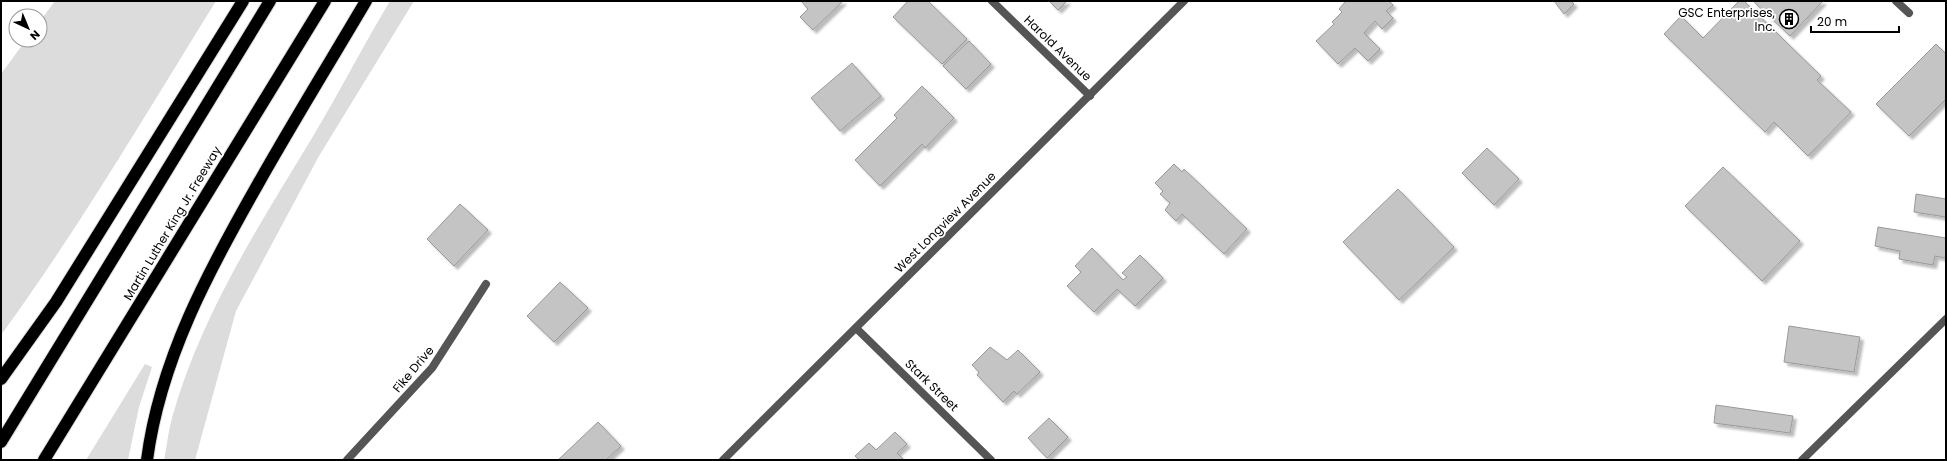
<svg xmlns="http://www.w3.org/2000/svg" width="1947" height="461" viewBox="0 0 1947 461" font-family="Poppins,sans-serif">
<style>
.green{fill:#dcdcdc}
.building{fill:#c4c4c4;stroke:#999;filter:url(#shadow)}
.lines{fill:none;stroke-linecap:round;stroke-linejoin:round}
.motorway-casing{stroke:#dbdbdb;stroke-width:14}
.service{stroke:#555;stroke-width:8}
.minor{stroke:#555;stroke-width:8}
.tertiary{stroke:#555;stroke-width:8}
.motorway{stroke:#000;stroke-width:12}
.labels{text-anchor:middle;dominant-baseline:central;stroke-width:3.5;stroke-linejoin:round;paint-order:stroke}
.poi-label{font-size:12px;fill:#000;stroke:#fff;text-anchor:end}
.street-label{font-size:12px;fill:#000;stroke:#fff}
</style>
<defs>
<filter id="shadow"><feDropShadow dx="3.5" dy="3.5" stdDeviation="1" flood-color="#0004"/></filter>
</defs>
<rect width="100%" height="100%" fill="#fff"/>
<g class="green">
<path d="M55,1H216C146,114 79,228 1,335V74L26,40H40V21Z"/>
<path d="M390,1H414L319,156L236,311L195,460H164C167,446 168,432 172,418C200,317 258,227 312,138C339,93 363,46 390,1Z"/>
<polygon points="145,364 152,367 139,407 128,460 86,460"/>
</g>
<g class="building">
<polygon points="801,1 843,1 813,30 800,17 808,9"/>
<polygon points="908,1 928,1 967,39 942,64 893,17"/>
<polygon points="1049,1 1067,1 1058,10"/>
<polygon points="1346,1 1389,1 1393,5 1386,11 1393,18 1382,29 1375,21 1364,33 1380,49 1368,61 1355,48 1338,64 1316,41 1334,24 1332,22 1342,12 1339,9"/>
<polygon points="1554,1 1571,1 1574,4 1564,14"/>
<polygon points="1739,1 1744,1 1821,76 1817,80 1851,112 1808,156 1774,122 1765,132 1664,34 1681,16 1703,38"/>
<polygon points="1753,1 1823,1 1790,36"/>
<polygon points="969,41 991,64 966,89 943,66"/>
<polygon points="1936,44 1946,54 1946,99 1909,136 1876,104"/>
<polygon points="852,63 881,96 840,131 811,98"/>
<polygon points="922,86 954,118 925,148 922,144 880,186 855,160 897,118 894,115"/>
<polygon points="1487,148 1519,179 1494,205 1462,173"/>
<polygon points="1174,164 1182,172 1184,169 1247,229 1224,254 1182,214 1176,221 1165,210 1170,203 1160,194 1163,191 1155,183"/>
<polygon points="1723,167 1800,241 1762,281 1685,206"/>
<polygon points="1398,189 1454,247 1399,300 1343,242"/>
<polygon points="1916,194 1946,199 1946,217 1914,212"/>
<polygon points="460,204 488,230 454,266 427,239"/>
<polygon points="1878,227 1946,238 1946,258 1935,256 1933,265 1899,259 1900,251 1875,246"/>
<polygon points="1092,248 1123,280 1127,277 1122,273 1140,255 1163,278 1135,306 1117,289 1094,312 1067,286 1081,272 1075,266"/>
<polygon points="560,282 588,308 554,342 527,316"/>
<polygon points="1789,326 1860,337 1854,372 1784,362"/>
<polygon points="990,347 1007,360 1018,350 1040,372 1017,394 1014,391 1003,402 977,375 979,372 972,365"/>
<polygon points="1716,405 1793,416 1790,433 1714,423"/>
<polygon points="1049,418 1068,437 1047,458 1028,438"/>
<polygon points="598,422 621,446 606,460 558,460"/>
<polygon points="895,432 907,444 897,453 904,460 859,460 855,456 869,443 876,450"/>
</g>
<g class="lines">
<g class="motorway-casing">
<g id="motorway">
<polyline points="1,379 56,302 243,1"/>
<polyline points="1,442 270,1"/>
<polyline points="44,460 325,1"/>
<path d="M147,460C160,360 209,270 258,184C293,122 330,62 366,1"/>
</g>
</g>
<polyline class="service" points="1896,1 1909,13"/>
<g class="minor">
<polyline points="992,1 1090,96"/>
<polyline points="856,328 991,460"/>
<polyline points="347,460 432,368 486,284"/>
<polyline points="1802,460 1946,319"/>
</g>
<polyline class="tertiary" points="723,460 1184,1"/>
<use href="#motorway" class="motorway"/>
</g>
<defs>
<g id="building-ring" transform="scale(1)"><circle r="9.5" fill="#fff" stroke="#000" stroke-width="1.5"/><path d="M-4-6H4V6H1V3H-1V6H-4ZM-2.5-4.3h1.7v1.8h-1.7ZM.8-4.3h1.7v1.8H.8ZM-2.5-1h1.7V.8h-1.7ZM.8-1h1.7V.8H.8Z" fill="#000"/></g>
</defs>
<g fill-rule="evenodd">
<use href="#building-ring" x="1789" y="19"/>
</g>
<g class="labels">
<g class="poi-label">
<text x="1775" y="12">GSC Enterprises,<tspan x="1775" dy="14">Inc.</tspan></text>
</g>
<g class="street-label">
<text transform="translate(1058 48) rotate(44)">Harold Avenue</text>
<text transform="translate(945 222) rotate(-45)">West Longview Avenue</text>
<text transform="translate(172 223) rotate(-59)">Martin Luther King Jr. Freeway</text>
<text transform="translate(413 369) rotate(-50)">Fike Drive</text>
<text transform="translate(932 385) rotate(44)">Stark Street</text>
</g>
</g>
<rect width="1947" height="461" fill="none" stroke="#000000" stroke-width="4"/>
<g transform="translate(28 28) rotate(136)"><circle r="19" fill="#ffffff" stroke="#999999"/>
<path d="M0-3L7 15L0 10L-7 15Z" fill="#000000"/>
<text y="-6" font-size="11" font-weight="bold" text-anchor="middle" fill="#000000">N</text>
</g>
<path d="M1811 26v6h88v-6" fill="none" stroke="#000000" stroke-width="2"/>
<text x="1817" y="26" font-size="12" fill="#000000" stroke="#ffffff" stroke-width="3" paint-order="stroke">20 m</text>
</svg>
